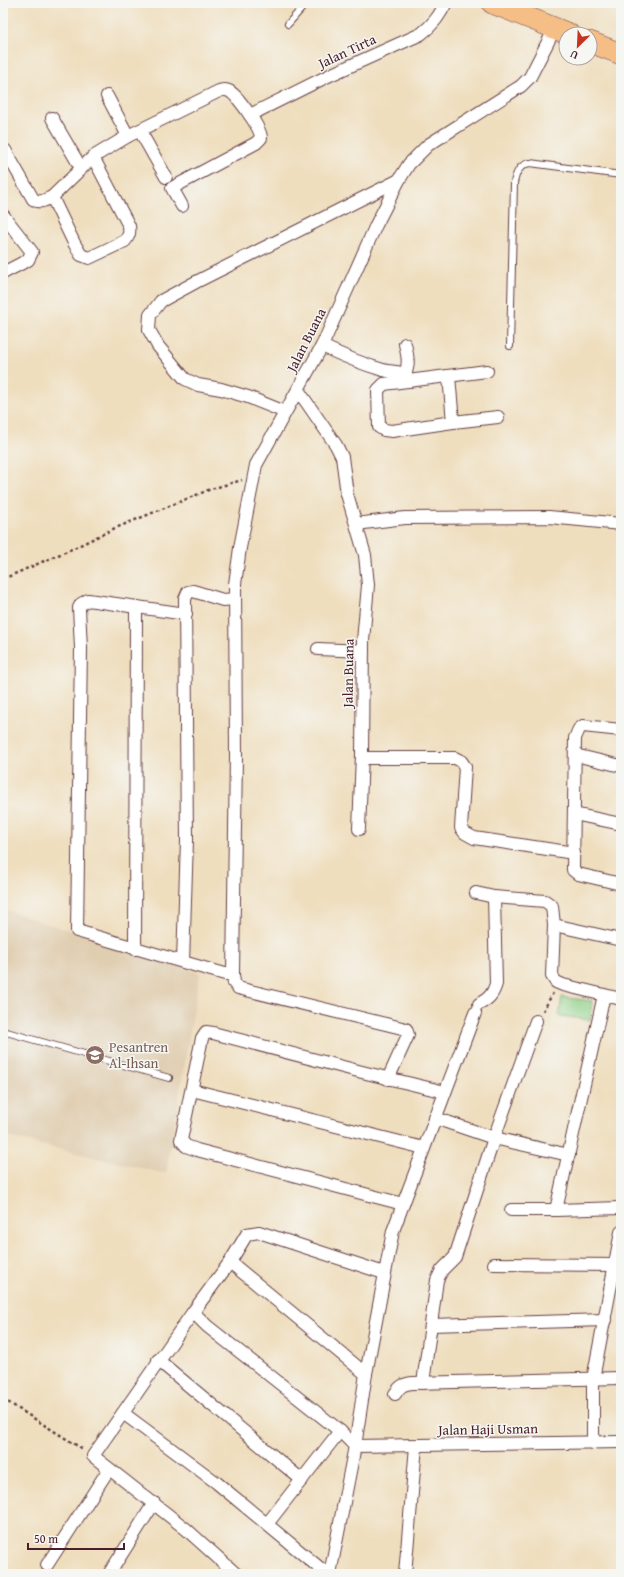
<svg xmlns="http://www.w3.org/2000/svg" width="624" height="1577" viewBox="0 0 624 1577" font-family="'Gentium Book Plus',serif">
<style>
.built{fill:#e0ceb1}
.green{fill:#90d189;stroke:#6d785a}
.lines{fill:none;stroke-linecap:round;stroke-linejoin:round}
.service-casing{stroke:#633c41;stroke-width:8}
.minor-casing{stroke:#633c41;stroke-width:14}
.trunk-casing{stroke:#633c41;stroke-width:22}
.path{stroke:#633c41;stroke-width:2.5;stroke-dasharray:3 3;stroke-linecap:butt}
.service{stroke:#fff;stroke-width:6}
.minor{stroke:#fff;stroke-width:12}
.trunk{stroke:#f6be87;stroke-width:21}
.labels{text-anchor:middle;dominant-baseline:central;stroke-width:3;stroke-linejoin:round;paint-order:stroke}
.street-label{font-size:14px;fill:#4a1f2b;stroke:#f6f6f2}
.education-label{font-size:14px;fill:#785e54;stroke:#f6f6f2;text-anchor:start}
</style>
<rect width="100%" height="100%" fill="#f6f6f2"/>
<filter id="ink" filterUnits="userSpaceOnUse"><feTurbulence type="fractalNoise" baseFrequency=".025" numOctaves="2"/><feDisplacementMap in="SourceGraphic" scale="8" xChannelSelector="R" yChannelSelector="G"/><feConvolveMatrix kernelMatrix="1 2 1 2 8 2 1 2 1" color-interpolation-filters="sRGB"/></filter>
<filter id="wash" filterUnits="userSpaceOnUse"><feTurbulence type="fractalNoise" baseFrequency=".012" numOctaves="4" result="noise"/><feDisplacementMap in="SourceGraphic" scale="16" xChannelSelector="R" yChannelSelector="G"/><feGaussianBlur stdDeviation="0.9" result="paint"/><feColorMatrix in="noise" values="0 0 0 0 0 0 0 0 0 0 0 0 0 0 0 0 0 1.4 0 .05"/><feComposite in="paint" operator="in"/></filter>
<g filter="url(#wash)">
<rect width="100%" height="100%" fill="#efdebe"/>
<polygon class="built" points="3,909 200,973 166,1174 3,1136"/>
<polygon class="green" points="562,997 592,1001 590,1020 559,1016"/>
</g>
<g filter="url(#ink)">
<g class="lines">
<g class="service-casing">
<g id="service">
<polyline points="288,24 303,7 304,3"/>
<path d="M510,346L514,183C516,173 519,165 530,163L621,175"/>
<polyline points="3,1031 169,1078"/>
</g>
</g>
<g class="minor-casing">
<g id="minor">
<polyline points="107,96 128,136"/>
<path d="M250,115L330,75L421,34C433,25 439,16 446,3"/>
<polyline points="52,118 81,168"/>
<polyline points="140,131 166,177"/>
<path d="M5,150L33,199C40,204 45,200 52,197L74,243L81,255L89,258L125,241C129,236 130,233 129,226L93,157"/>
<path d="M52,197L93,157L128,136L219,91C223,90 225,89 229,91C237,95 261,128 261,138L256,143L172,188L182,206"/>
<polyline points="3,215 32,252 28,260 3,273"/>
<path d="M322,346C341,355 362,364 383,370C393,373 405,369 409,381"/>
<path d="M405,374C410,364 407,354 405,344"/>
<polyline points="449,376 453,422 498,417"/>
<polyline points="298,390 336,445 342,457 347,494 365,555 368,585 363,641 362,755 359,829"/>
<polyline points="285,412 248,397 221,389 198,385 185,379 158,346 149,330 150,315 161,301 196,282 399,180"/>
<polyline points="453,422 392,431 384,430 379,427 378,390 384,384 487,371"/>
<polyline points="356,524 405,518 549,517 621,524"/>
<polyline points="186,614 88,600 81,604 79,608 81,648 77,931 183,962 225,974 233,974 236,755 235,584 240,548 256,465 322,346 376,225 399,180 409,164 428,145 521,86 530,77 555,28"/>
<polyline points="318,649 363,651"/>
<polyline points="621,730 583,726 579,729 575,738 573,870 578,874 621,884"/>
<polyline points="575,755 621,766"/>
<polyline points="362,758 455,758 461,761 465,767 461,828 465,833 474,838 574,853"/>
<polyline points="574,814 621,824"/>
<polyline points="476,893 494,897 545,901 552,906 554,925 552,976 556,982 563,985 621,999"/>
<polyline points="554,925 621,940"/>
<polyline points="135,949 136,607"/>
<polyline points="183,962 187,840 185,599 188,592 193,591 223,600 235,599"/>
<polyline points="233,974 234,983 238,988 406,1029 408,1035 388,1079"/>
<path d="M479,1004C489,999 493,994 496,984L494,897"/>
<polyline points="192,1090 424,1148"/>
<polyline points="435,1118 494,1138 569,1155"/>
<polyline points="403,1204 197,1150 186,1146 181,1140 202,1038 206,1032 213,1033 362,1072 445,1092"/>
<polyline points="511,1210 556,1210 621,1208"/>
<polyline points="556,1210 604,995"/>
<polyline points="230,1262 247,1234 259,1232 384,1273"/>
<polyline points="494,1264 615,1265"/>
<polyline points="193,1312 230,1262 366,1374"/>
<polyline points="431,1325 605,1320"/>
<polyline points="158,1360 302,1480"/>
<polyline points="423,1383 437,1280 442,1270 455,1257 494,1138 536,1021"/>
<path d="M395,1394C400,1386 403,1384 413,1383L621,1378"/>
<polyline points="123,1413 217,1483 327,1574"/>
<polyline points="593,1443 593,1379 621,1232"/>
<polyline points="355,1446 621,1442"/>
<polyline points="267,1524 340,1431"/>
<polyline points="47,1565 109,1469"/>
<polyline points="109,1574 154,1503"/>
<polyline points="236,1574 186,1529 93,1456 193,1312 207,1326 340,1431 355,1446"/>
<polyline points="330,1574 355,1446 366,1374 393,1231 475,1013"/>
<polyline points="405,1574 416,1446"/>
</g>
</g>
<g class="trunk-casing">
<g id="trunk">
<polyline points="492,3 569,34"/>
<polyline points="590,42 621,54"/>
</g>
</g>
<g class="path">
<polyline points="3,579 74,548 113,529 211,489 242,480"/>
<polyline points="3,932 7,929"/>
<polyline points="543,1011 553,993"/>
<polyline points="3,1399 84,1450"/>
</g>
<use href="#service" class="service"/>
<use href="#minor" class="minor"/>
<use href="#trunk" class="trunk"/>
</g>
</g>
<defs>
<g id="school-disc" transform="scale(1)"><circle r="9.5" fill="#8d6e63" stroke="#f6f6f2"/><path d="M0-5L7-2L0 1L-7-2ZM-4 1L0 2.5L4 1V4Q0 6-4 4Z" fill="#fff"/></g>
</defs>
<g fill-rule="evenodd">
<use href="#school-disc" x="95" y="1055"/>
</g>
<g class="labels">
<g class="street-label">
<text transform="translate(347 51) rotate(-25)">Jalan Tirta</text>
<text transform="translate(306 340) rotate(-63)">Jalan Buana</text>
<text transform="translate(348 673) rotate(-89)">Jalan Buana</text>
<text transform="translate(488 1429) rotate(-1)">Jalan Haji Usman</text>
</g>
<g class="education-label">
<text x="109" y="1047">Pesantren<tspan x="109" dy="16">Al-Ihsan</tspan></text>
</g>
</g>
<rect width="624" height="1577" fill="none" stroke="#f6f6f2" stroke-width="16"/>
<g transform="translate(578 46) rotate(204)"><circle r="19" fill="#f6f6f2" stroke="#b1a0a2"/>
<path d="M0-3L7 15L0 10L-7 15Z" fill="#c8321e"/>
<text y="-6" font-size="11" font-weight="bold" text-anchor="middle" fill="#4a1f2b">U</text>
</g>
<path d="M28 1543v6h96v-6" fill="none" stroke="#4a1f2b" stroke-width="2"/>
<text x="34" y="1543" font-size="12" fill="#4a1f2b" stroke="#f6f6f2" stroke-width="3" paint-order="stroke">50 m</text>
</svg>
